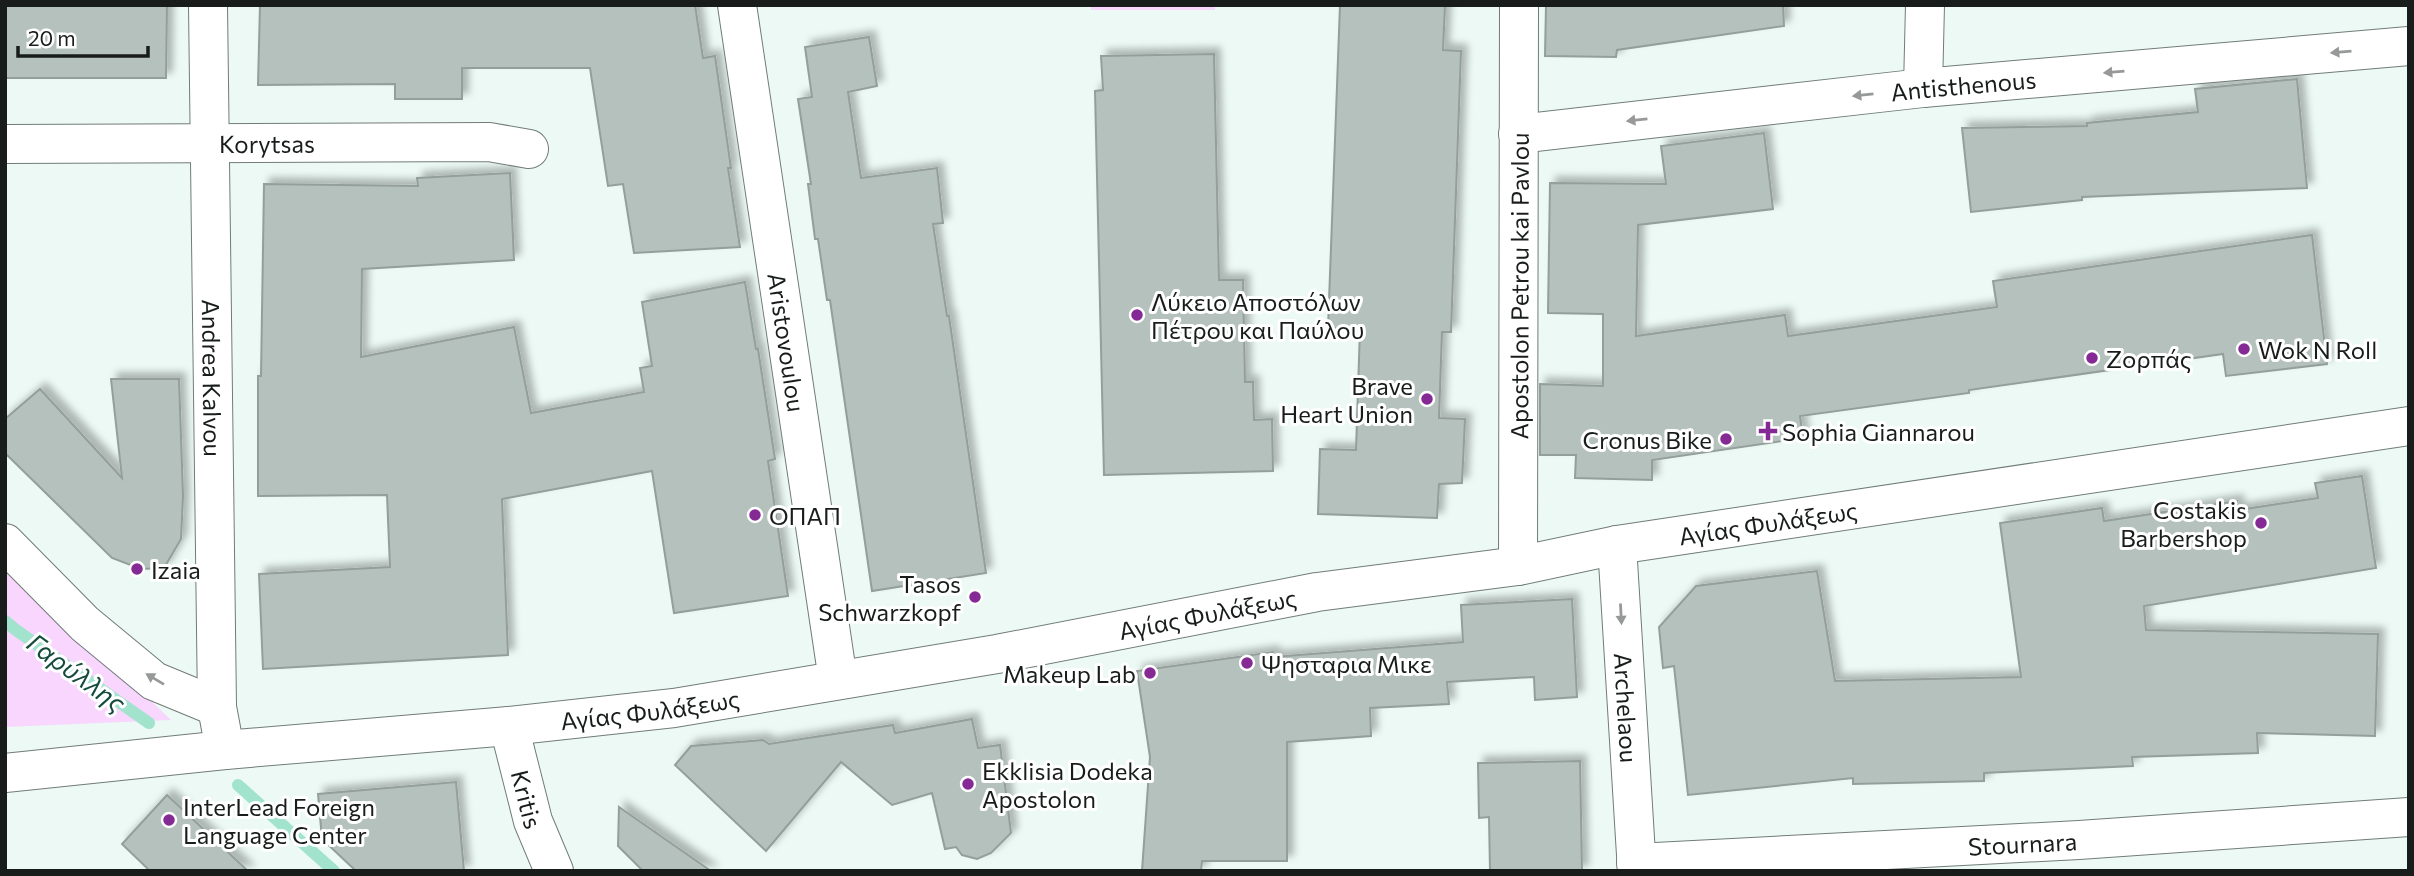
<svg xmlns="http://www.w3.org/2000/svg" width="2414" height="876" viewBox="0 0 2414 876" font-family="Commissioner,sans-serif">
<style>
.green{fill:#f8d6fe}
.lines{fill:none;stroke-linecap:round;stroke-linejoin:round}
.stream{stroke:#a2e3cd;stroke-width:12}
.building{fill:#b5c1bd;stroke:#949f9b;stroke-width:2;filter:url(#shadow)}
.minor-casing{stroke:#717c78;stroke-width:40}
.major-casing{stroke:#717c78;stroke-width:40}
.minor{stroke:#fff;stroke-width:38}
.major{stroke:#fff;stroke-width:38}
.oneway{fill:#979998}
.poi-dot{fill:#852a95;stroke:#fff;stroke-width:2.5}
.labels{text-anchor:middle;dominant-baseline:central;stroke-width:6;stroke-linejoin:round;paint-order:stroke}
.street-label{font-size:24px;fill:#181c1b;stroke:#fff}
.poi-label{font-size:24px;fill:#181c1b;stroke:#fff;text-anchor:start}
.water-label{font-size:26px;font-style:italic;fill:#154b3c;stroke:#fff}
</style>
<defs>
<filter id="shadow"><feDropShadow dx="6" dy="-6" stdDeviation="3.5" flood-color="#0004"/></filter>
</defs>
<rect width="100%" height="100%" fill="#ecf9f4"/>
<g class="green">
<rect x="1091" y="5" width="124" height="5"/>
<polygon points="5,562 171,720 5,727"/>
</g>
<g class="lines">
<g class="stream">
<polyline points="5,621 16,630 149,723"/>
<polyline points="238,785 334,871"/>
</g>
</g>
<g class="building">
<polygon points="5,5 167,5 166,78 5,78"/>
<polygon points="260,5 695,5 703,58 715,56 731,168 728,168 740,247 634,253 623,184 608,186 590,68 462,68 462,99 395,99 395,84 258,85"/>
<polygon points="1340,5 1445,5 1443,50 1461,51 1451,332 1442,332 1439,418 1465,419 1462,483 1439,484 1437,518 1318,514 1320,449 1356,450 1360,329 1328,328"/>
<polygon points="1546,5 1783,5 1784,26 1617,50 1616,57 1545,56"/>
<polygon points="869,37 877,86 848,92 861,178 937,168 943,223 933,224 947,316 949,316 986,573 872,591 830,300 827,300 818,239 815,239 808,184 811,184 798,99 812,97 805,47"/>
<polygon points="1214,54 1219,280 1243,280 1245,382 1253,382 1254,420 1272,419 1273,471 1104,475 1095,91 1103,90 1101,56"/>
<polygon points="2297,79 2307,188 2082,197 2082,200 1971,212 1962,128 2087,126 2087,123 2198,112 2195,89"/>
<polygon points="1764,133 1773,209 1638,225 1636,336 1785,315 1788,336 1997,307 1993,281 2312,235 2327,364 2226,376 2223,354 1969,390 1969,393 1800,416 1803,438 1652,460 1652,480 1575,478 1576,455 1540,455 1540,384 1603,386 1603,314 1548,313 1550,183 1666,184 1661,146"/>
<polygon points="510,173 514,260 362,269 361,357 514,327 531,413 644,392 640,368 652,366 642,302 745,282 756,349 758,349 775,459 768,461 788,596 674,613 652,471 502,499 508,655 263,669 259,574 390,567 387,495 258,496 258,376 261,376 264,184 418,186 417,178"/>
<polygon points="111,379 179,379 183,496 181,539 164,568 141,569 112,558 5,453 5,419 40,389 122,478"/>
<polygon points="2362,476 2376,568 2144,606 2146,630 2378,634 2375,736 2257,733 2258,753 2132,757 2133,766 1984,773 1984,781 1853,784 1853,778 1688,795 1674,666 1663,668 1659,627 1696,586 1817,571 1835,681 2021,677 2000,523 2102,508 2104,521 2237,501 2238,510 2318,498 2315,483"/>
<polygon points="1572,599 1577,697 1535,700 1534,677 1447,682 1449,704 1370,708 1371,736 1287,742 1287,861 1202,861 1201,871 1142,871 1150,757 1137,671 1273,652 1274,657 1463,642 1461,605"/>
<polygon points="972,719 978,748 1000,745 1011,833 991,853 977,859 962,855 956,847 945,849 932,793 892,805 841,762 766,851 675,765 691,746 763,740 769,744 893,725 895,733"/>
<polygon points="1580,761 1582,871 1490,871 1489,817 1479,818 1478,763"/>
<polygon points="456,782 464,871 356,871 322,839 318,794"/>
<polygon points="167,795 248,871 150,871 122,844"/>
<polygon points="619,807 711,871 643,871 618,846"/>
</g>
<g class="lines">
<g class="minor-casing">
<g id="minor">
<path id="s1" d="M208,5L217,707L225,750"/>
<path id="s2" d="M737,5L838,680"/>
<polyline points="1923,88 1925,5"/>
<path id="s3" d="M1518,134L1923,88L2409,46"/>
<path id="s4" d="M5,144L489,142L529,149"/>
<polyline points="5,543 85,624 154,681 217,707"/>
<path id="s5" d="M1617,545L1637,871"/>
<path id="s6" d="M1518,566L1519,5"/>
<path id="s7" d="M509,726L533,821L554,871"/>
<path id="s8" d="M1636,863L2079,840L2409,817"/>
</g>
</g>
<g class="major-casing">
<g id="major">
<path id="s9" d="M5,773L225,750L509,726L674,708L997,654L1317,592L1518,566L1617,545L2409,426"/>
</g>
</g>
<use href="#minor" class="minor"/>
<use href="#major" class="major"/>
</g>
<defs><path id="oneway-solid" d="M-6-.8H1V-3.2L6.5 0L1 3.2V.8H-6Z" transform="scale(1.75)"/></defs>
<g class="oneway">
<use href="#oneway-solid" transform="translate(2341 52) rotate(175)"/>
<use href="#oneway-solid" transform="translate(2114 72) rotate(175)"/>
<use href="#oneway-solid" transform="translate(1863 95) rotate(174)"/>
<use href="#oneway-solid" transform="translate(1637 120) rotate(174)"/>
<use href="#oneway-solid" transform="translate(1621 614) rotate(87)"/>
<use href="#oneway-solid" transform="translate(155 679) rotate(-149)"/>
</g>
<g class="poi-dot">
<circle cx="1137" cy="315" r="7"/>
<circle cx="2244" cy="349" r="7"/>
<circle cx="2092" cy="358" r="7"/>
<circle cx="1427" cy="399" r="7"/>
<path d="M1764.5 420.5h7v7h7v7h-7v7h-7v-7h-7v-7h7z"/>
<circle cx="1726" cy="439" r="7"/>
<circle cx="755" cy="515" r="7"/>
<circle cx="2261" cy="523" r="7"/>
<circle cx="137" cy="569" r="7"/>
<circle cx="975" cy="597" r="7"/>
<circle cx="1247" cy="663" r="7"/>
<circle cx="1150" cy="673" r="7"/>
<circle cx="968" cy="784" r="7"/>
<circle cx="169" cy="820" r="7"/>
</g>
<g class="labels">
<g class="street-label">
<text stroke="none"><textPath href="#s3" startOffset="448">Antisthenous</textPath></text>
<text stroke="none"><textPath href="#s4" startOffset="262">Korytsas</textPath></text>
<text stroke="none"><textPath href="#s6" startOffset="280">Apostolon Petrou kai Pavlou</textPath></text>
<text stroke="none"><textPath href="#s2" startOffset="341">Aristovoulou</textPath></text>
<text stroke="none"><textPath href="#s1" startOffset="373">Andrea Kalvou</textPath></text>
<text stroke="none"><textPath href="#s9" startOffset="1782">Αγίας Φυλάξεως</textPath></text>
<text stroke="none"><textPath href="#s9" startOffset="1214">Αγίας Φυλάξεως</textPath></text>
<text stroke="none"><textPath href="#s9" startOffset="648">Αγίας Φυλάξεως</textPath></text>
<text stroke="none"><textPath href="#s5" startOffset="163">Archelaou</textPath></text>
<text stroke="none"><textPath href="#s7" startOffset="75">Kritis</textPath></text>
<text stroke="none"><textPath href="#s8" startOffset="387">Stournara</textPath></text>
</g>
<g class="poi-label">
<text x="1151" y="301">Λύκειο Αποστόλων<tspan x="1151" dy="28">Πέτρου και Παύλου</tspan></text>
<text x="2258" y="349">Wok N Roll</text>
<text x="2106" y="358">Ζορπάς</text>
<text x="1413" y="385" text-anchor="end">Brave<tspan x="1413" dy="28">Heart Union</tspan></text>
<text x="1782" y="431">Sophia Giannarou</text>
<text x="1712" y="439" text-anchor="end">Cronus Bike</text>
<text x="2247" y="509" text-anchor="end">Costakis<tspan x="2247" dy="28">Barbershop</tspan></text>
<text x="769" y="515">ΟΠΑΠ</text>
<text x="151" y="569">Izaia</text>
<text x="961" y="583" text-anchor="end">Tasos<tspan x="961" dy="28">Schwarzkopf</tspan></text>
<text x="1261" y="663">Ψησταρια Μικε</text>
<text x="1136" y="673" text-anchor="end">Makeup Lab</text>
<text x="982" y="770">Ekklisia Dodeka<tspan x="982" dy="28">Apostolon</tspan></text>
<text x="183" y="806">InterLead Foreign<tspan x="183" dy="28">Language Center</tspan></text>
</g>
<g class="water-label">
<text transform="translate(77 672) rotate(36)">Γαρύλλης</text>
</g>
</g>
<rect width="2414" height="876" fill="none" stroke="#181c1b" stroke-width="14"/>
<path d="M18 46v10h130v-10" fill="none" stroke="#181c1b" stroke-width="3.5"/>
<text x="28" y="46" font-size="21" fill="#181c1b" stroke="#ffffff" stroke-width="5" paint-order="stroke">20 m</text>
</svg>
